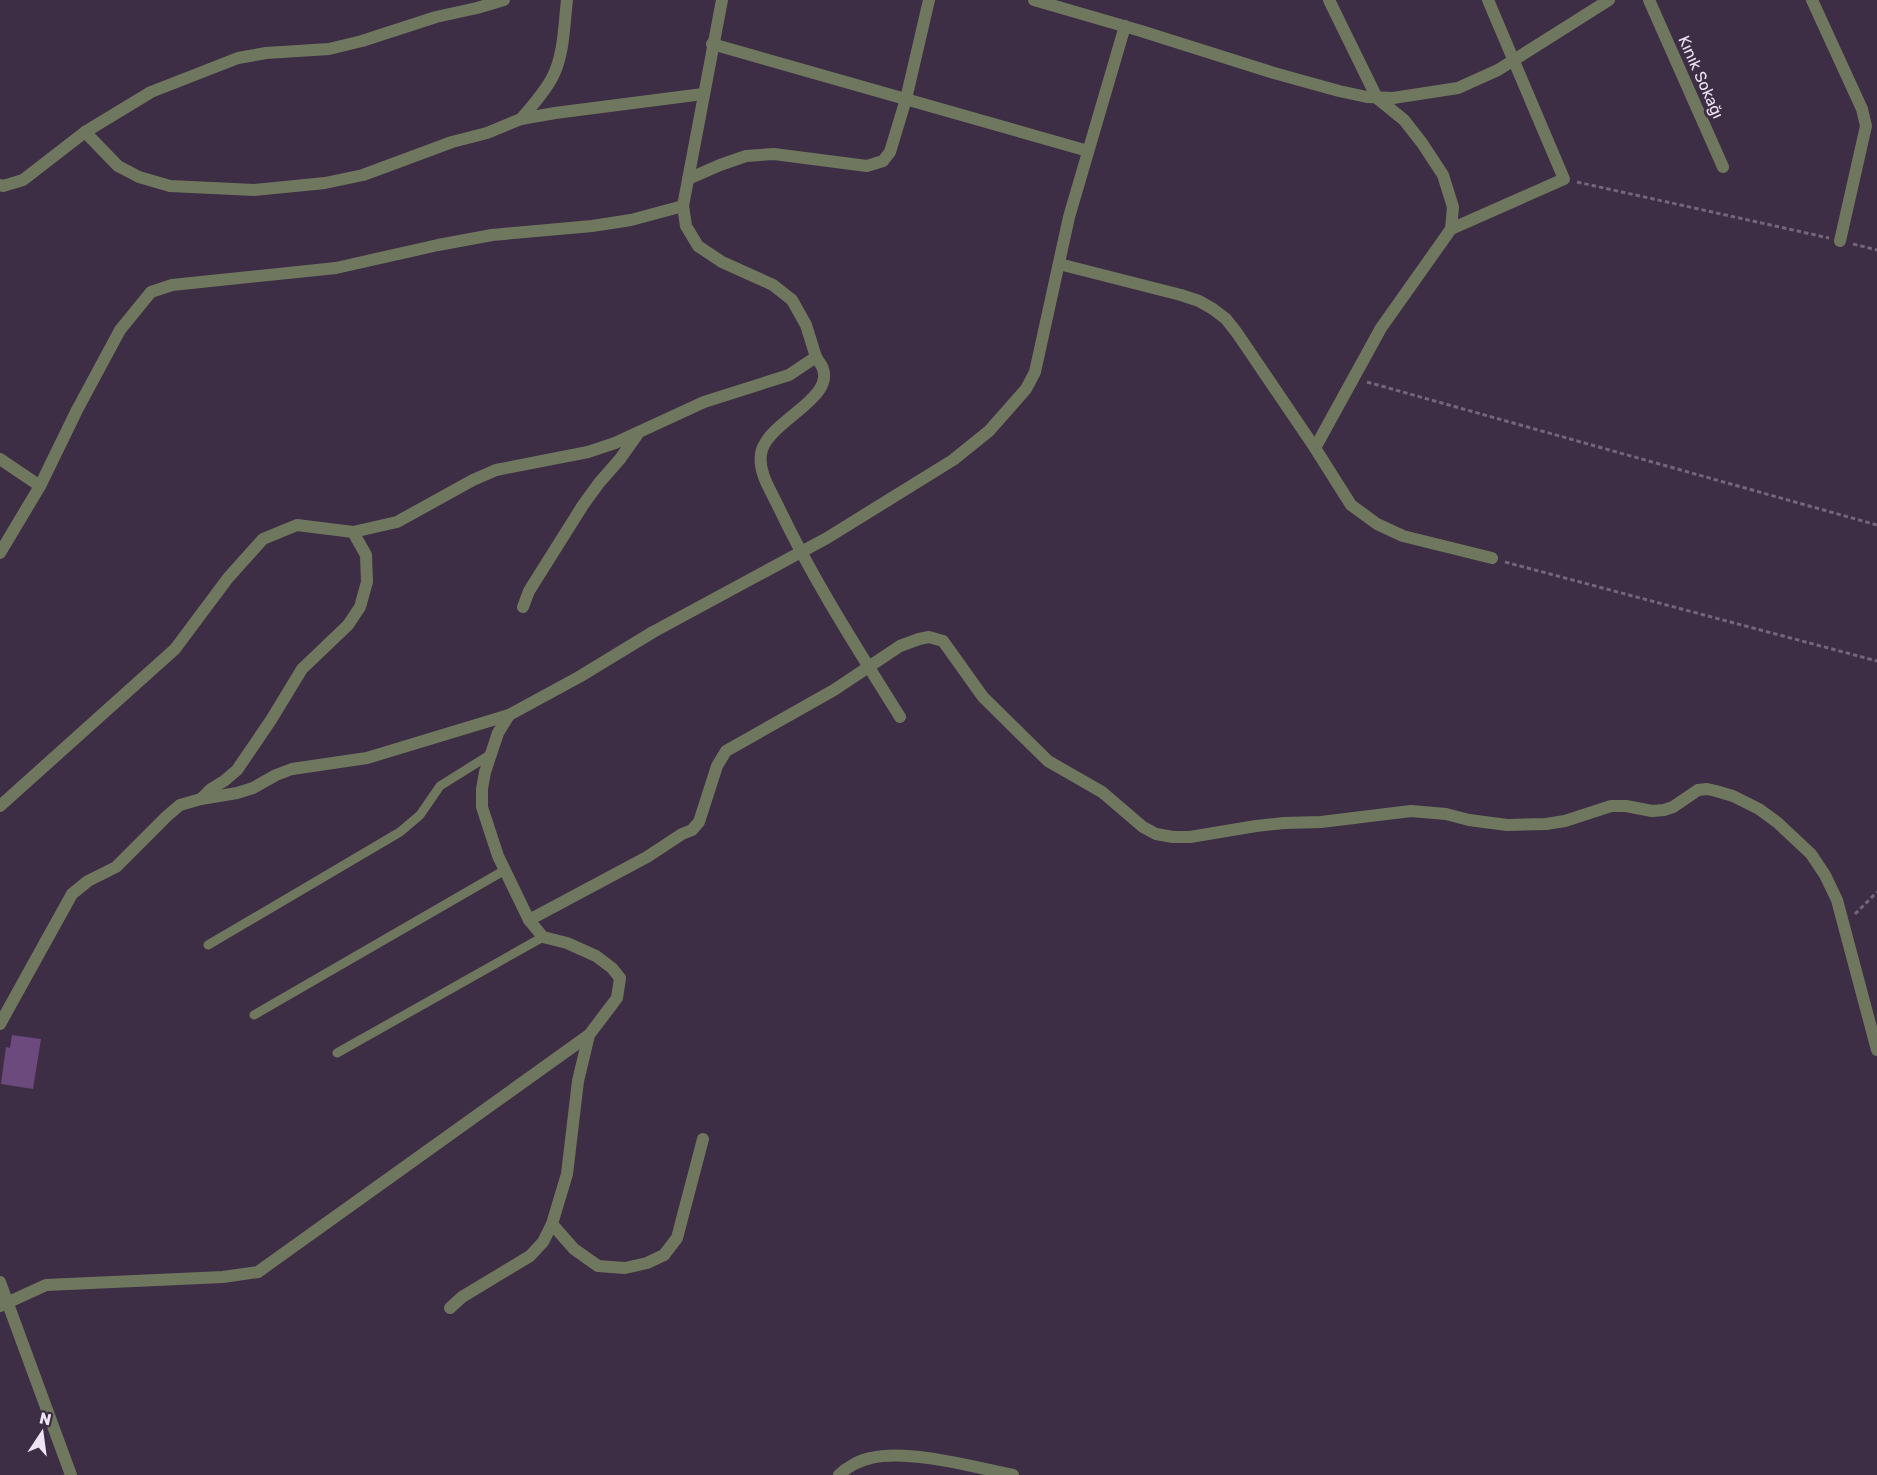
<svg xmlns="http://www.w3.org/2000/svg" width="1877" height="1475" viewBox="0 0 1877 1475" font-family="Rubik,sans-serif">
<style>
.building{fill:#6c4a7d}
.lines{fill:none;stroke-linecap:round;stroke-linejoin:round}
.path{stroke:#73667b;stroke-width:3;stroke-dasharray:4.5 3;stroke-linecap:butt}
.lane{stroke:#6f785e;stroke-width:9}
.street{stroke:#6f785e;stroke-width:12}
.labels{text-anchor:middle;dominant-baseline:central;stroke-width:6;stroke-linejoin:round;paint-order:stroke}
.street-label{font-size:16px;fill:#eee4f3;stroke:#3d2e45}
</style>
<rect width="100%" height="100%" fill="#3d2e45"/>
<polygon class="building" points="12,1035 41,1039 33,1089 1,1084 6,1047 10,1048"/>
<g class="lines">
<g class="path">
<polyline points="1577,182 1829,238"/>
<polyline points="1853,244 1877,250"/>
<polyline points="1367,382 1877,525"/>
<polyline points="1505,562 1877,661"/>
<polyline points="1855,914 1877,892"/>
</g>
<g class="lane">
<polyline points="208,945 400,832 420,815 440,786 491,754"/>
<polyline points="254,1015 505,870"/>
<polyline points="337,1053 543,937"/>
</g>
<g class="street">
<polyline points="1034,0 1141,31 1274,73 1339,91 1367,97 1393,98 1458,88 1498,70 1609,0"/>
<polyline points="1649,0 1723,167"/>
<polyline points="1812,0 1862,109 1866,126 1840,241"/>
<polyline points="712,44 1088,151"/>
<path d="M521,119C532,106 544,93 552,78C564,56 564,25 567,0"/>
<polyline points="85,132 118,166 139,177 170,186 254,190 325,183 363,175 452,142 487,133 521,119 555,113 703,94"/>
<polyline points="688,179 720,165 746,156 774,154 867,166 883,161 890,152 906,99 929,0"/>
<polyline points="0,185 3,186 23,180 85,132 151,92 238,58 266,53 329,49 362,41 436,17 477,8 504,0"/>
<polyline points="1451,229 1564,179 1488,0"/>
<polyline points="1059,264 1181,295 1199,301 1213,309 1226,319 1237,333 1315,448 1351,505 1377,524 1403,536 1492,558"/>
<path d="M816,357C818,361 822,365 823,369C834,400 765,423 761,454C758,472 771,491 778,506C813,580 857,648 900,717"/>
<polyline points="1315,448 1381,328 1451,229 1453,207 1443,175 1422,143 1404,120 1377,98 1329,0"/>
<polyline points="0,459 40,486"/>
<polyline points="0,553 40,486 77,410 120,330 151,292 172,285 336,268 438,245 492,235 592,226 631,220 683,206 722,0"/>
<polyline points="523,607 529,591 583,505 599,483 620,459 637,435"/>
<polyline points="201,799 211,789 224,781 237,770 271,720 302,669 348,625 360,607 367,582 366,555 353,532"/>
<polyline points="0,806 175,649 228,578 263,539 297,525 353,532 397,522 473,480 496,470 588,452 615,443 704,402 789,375 816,357 806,325 792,300 773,285 722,262 698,246 686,226 683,206"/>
<polyline points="529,920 647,857 682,834 692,830 699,822 717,766 726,751 834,690 900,646 919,639 929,637 943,641 983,697 1048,761 1102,792 1143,827 1156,834 1173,837 1190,837 1256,826 1284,823 1321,822 1411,811 1446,814 1469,820 1507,825 1546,824 1565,821 1611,806 1626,806 1652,811 1664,810 1673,807 1698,790 1707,789 1716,791 1733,796 1759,809 1778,823 1811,854 1825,875 1837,900 1877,1050"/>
<polyline points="0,1024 72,894 88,881 116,867 167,816 180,805 201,799 237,793 253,788 276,775 292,769 367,758 509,715 579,677 653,632 827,538 953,460 989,431 1026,389 1035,372 1069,217 1125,26"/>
<polyline points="552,1224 574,1249 598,1266 625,1268 647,1263 664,1255 677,1238 703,1139"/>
<polyline points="0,1282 71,1475"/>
<polyline points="0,1306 46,1285 223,1277 258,1272 589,1035"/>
<polyline points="450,1308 462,1297 530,1256 543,1242 552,1224 567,1174 578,1081 589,1035 617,998 620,978 612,968 596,956 567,943 543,937 529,920 498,856 482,807 482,789 485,772 498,733 509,715"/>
<path d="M839,1475C847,1467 860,1460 871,1458C909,1449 974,1467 1013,1475"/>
</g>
</g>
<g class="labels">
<g class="street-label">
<text transform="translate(1701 77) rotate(66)">Kınık Sokağı</text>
</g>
</g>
<g transform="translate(42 1433) rotate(13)" stroke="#3d2e45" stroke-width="4.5" paint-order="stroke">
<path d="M0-4.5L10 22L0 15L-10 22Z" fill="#eee4f3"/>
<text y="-9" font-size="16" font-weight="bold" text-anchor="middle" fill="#eee4f3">N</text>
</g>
</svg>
